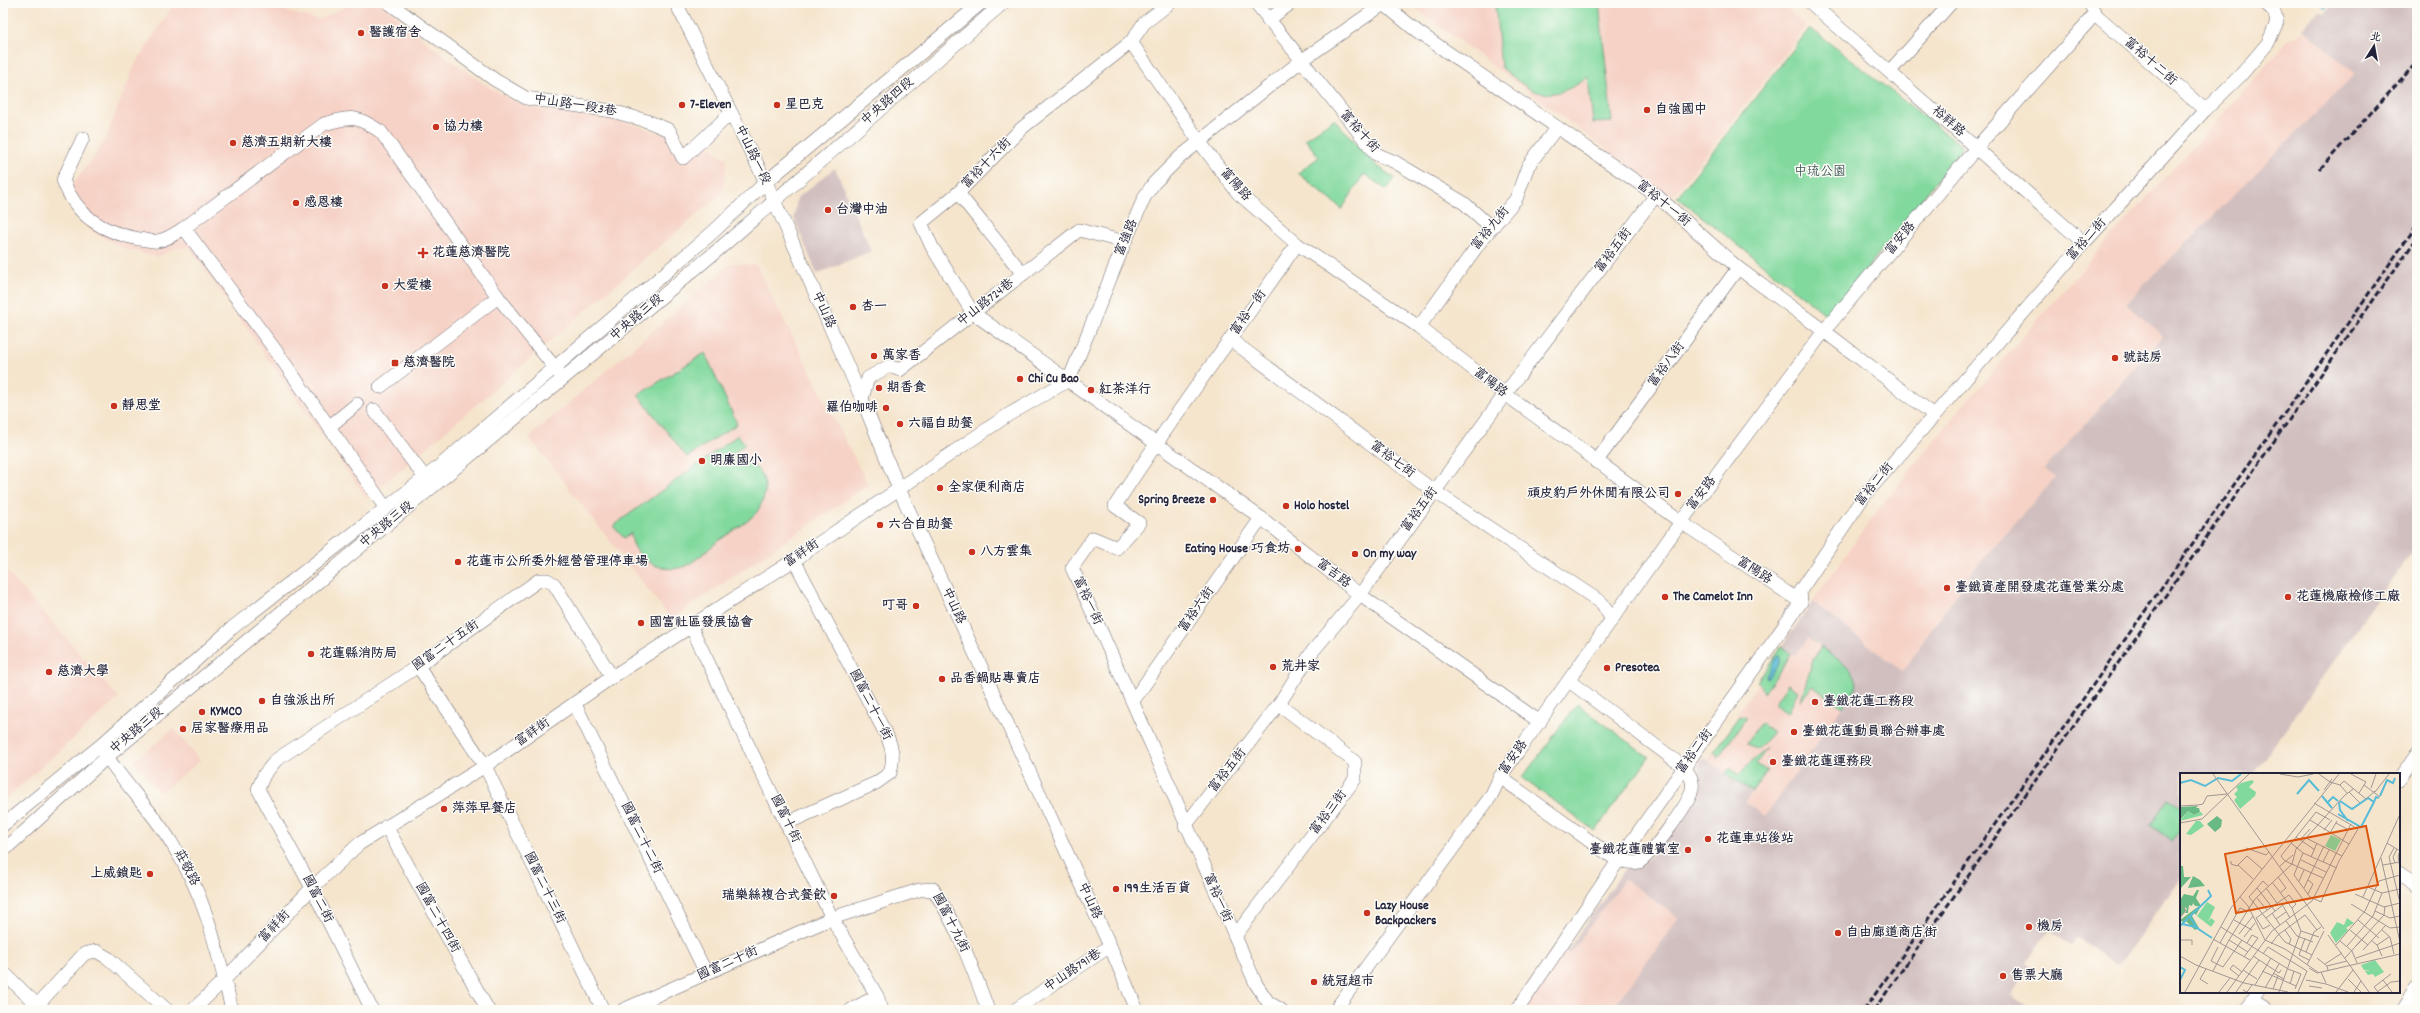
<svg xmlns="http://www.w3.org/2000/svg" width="2420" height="1013" viewBox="0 0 2420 1013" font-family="Dekko,'LXGW WenKai TC',sans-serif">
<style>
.built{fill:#f6d1c5}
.industrial{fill:#d1bfbf}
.green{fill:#82d99e;stroke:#527e6c}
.water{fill:#59bcd7;stroke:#3e6f89}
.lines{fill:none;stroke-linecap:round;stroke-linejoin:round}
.stream{stroke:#59bcd7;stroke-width:3.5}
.minor-casing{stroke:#6c666e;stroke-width:14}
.minor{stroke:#fff;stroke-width:13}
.rail{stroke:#22223b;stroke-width:3;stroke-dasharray:6 3;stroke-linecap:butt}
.poi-dot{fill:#c8321e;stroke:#fdfcf7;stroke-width:1.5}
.labels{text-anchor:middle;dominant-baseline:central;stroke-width:3;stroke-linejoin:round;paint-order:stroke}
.poi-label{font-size:13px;font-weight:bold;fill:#22223b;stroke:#fdfcf7;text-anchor:start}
.street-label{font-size:13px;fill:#22223b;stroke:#fdfcf7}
.park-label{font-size:13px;fill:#3f5959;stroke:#fdfcf7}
.inset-river{fill:none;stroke:#59bcd7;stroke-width:2}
.inset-road{fill:none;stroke:#a19793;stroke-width:1}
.view{fill:#de560e;fill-opacity:0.15;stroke:#de560e;stroke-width:2}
.inset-edge{fill:none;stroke:#22223b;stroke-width:2}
</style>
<rect width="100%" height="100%" fill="#fdfcf7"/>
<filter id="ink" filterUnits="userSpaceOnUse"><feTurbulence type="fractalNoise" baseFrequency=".025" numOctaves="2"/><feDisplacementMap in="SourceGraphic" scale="8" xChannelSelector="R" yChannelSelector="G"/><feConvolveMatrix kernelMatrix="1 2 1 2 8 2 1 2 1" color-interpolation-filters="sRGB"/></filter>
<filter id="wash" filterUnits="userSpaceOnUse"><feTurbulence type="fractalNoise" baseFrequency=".012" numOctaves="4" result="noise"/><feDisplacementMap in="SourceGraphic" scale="16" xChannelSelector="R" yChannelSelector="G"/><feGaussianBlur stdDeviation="0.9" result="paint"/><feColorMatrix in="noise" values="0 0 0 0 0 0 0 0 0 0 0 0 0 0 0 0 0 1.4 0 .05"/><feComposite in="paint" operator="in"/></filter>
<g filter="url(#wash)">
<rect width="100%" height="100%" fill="#f5e5cd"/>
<g class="built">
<polygon points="174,3 272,3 289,12 318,20 353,3 381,3 430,45 485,85 530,108 603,117 636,125 680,141 704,143 727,159 723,192 367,499 189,247 176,248 157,257 124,249 90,230 64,198 104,142 135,65"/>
<polygon points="1408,3 1781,3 1807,26 1674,195 1668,195"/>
<polygon points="2303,28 2356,74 2126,303 2163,335 2045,469 2055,478 1975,568 1902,671 1813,602 1819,592 1877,511 1959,410 2087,264 2291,38 2293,39"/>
<polygon points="732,263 756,265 868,485 671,619 529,437"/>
<polygon points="3,567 119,698 3,801"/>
<polygon points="1808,638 1821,647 1855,689 1765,816 1745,802 1752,792 1707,761 1739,716 1737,714 1747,700 1758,685 1760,687 1757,682 1781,647 1791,655"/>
<polygon points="174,729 200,761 160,793 134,761"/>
<polygon points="1624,879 1679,918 1642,969 1611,1010 1524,1010 1566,951 1570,954"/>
</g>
<g class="industrial">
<polygon points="2334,3 2417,3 2417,544 2254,774 2181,774 2181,878 2118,966 2077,938 2071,946 2049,930 2026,962 2031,966 2011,995 2032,1010 1611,1010 1679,918 1624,879 1570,954 1566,952 1625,868 1644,865 1702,784 1698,766 1704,758 1752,792 1745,802 1765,816 1855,689 1855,680 1852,672 1808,638 1796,655 1791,655 1781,647 1813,602 1902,671 1975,568 2055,478 2045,469 2163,336 2126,303 2355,74 2303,28 2319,11 2325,13"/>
<polygon points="835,168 871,251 817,274 794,218 797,198"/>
</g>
<g class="green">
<path d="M1495,3H1599L1612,122L1593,123L1588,77C1573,88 1556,97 1537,92C1527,89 1509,74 1501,67Z"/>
<polygon points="1810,28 1963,147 1829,317 1677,197"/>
<polygon points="1334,119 1376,165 1394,178 1387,190 1364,174 1342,209 1298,173 1319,157 1305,139"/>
<polygon points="705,353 737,424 687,457 638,395"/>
<path d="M738,435L745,444L733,454C754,461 773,478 762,502C760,506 758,512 754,515C744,525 729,533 717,542C707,550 696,561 685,566C662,576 631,557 631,533L624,538L613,526Z"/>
<polygon points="1781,647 1791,655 1764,693 1761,685 1757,682"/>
<path d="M1821,647C1832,656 1861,671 1855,689C1852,695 1846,702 1842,707L1812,686L1800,702L1813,660Z"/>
<polygon points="1788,684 1798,691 1787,713 1774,704"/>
<polygon points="1577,704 1649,757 1595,831 1522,778"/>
<polygon points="1740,716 1747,717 1717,759 1718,755 1714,752"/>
<polygon points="1761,723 1773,732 1757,750 1747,743"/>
<path d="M1767,748L1756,764L1767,771L1752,792L1726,774L1730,768L1739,775C1747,764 1757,758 1767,748Z"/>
<polygon points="2169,798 2181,807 2181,829 2172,841 2150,825"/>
</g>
<polygon class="water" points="1779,656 1780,658 1779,664 1767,678 1766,676 1776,657"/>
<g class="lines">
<polyline class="stream" points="2322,3 2325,6 2328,3"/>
</g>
</g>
<g filter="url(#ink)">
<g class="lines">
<g class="minor-casing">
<g id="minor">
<polyline points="389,3 495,80 526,98 612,111 647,121 669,130 683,158 731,113"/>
<polyline points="676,3 766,182 862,399 899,489 1110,946 1137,1010"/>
<polyline points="1170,3 1144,23 1131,42 1022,128 958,193 921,223 932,247 973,313 1261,518 1360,595 1540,722"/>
<polyline points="1256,3 1376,154 1395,162 1464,203 1492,228"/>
<polyline points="1811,3 2084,243"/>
<polyline points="1384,4 1418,32 1656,195 1738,268 1824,331 1933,414"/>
<polyline points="2095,14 2205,110"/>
<polyline points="1268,20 1291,3"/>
<polyline points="1131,42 1199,141 1238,193 1297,244 1419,327 1505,394 1681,522 1801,602"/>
<polyline points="1890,71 1951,3"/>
<path d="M83,138L63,180C76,216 102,232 139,239C144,239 151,242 157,241C167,240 176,233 184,228L324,124C353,116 355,115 381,132L498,297L560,374"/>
<polyline points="958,193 1023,274"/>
<polyline points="184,228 276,351 385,507"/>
<polyline points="1419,327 1483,238 1516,199 1528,166 1557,127"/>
<polyline points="1231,340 1434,491 1602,603 1612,620"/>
<polyline points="380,387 498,297"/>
<polyline points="862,399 868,378 889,366 900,370 1079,230 1125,242"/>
<polyline points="374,410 429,483"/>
<polyline points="330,426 357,404"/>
<polyline points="1596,462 1738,268"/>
<polyline points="691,627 832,918 877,996 882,1010"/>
<polyline points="418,666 485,766 603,1010"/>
<polyline points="1133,701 1261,518"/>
<polyline points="575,704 706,973"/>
<path d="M102,749C122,782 151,809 171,842C206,896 217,949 232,1010"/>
<path d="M1500,777L1618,861C1624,861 1634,864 1639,862C1650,857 1688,804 1691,793C1695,782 1690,775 1684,767L1569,681"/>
<polyline points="2399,780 2417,754"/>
<path d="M787,823L876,783L890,773C894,759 893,750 887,736L794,560"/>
<polyline points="3,825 100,746 232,628 436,469 712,233 766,182 981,3"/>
<polyline points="386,826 488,1010"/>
<polyline points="1185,826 1279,704 1312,652 1360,595 1505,394 1656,195"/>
<polyline points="3,851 107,757 719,249 1003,3"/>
<polyline points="2399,873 2417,885"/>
<polyline points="1235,936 1355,779 1355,762 1279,704"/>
<polyline points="3,972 38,1006"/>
<polyline points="2252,1001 2266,1010"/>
<polyline points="33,1010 84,954 96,951 108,958 167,1010"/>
<polyline points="193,1010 224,980 312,888 359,844 485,766 612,677 794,560 1008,415 1069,380 1125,242 1145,196 1154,183 1180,157 1301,61 1385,3"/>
<polyline points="372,1010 312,888 258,789 264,775 276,760 418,666 539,580 547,580 554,584 612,677"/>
<path d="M623,1010L832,918L919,890L933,889C957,925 973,969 988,1010"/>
<polyline points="851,1010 877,996"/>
<polyline points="1015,1010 1110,946"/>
<path d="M1281,1010L1268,1002L1256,984C1195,845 1136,706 1072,568L1093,538L1117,548L1139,523L1115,506C1172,416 1237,332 1297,244"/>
<polyline points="1335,1010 1491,796 1500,777 1681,522 1824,331 1977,147 2095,14 2090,3"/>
<polyline points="1517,1010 1618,861 1801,602 1800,591 1864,496 2084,243 2205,110 2240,76 2268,43 2277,22 2274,11 2265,3"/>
<polyline points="2245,1010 2258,992"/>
<polyline points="2403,1010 2417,988"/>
</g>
</g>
<use href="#minor" class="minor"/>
<g class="rail">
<polyline points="2320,169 2417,62"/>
<polyline points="1864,1010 2417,225"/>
<polyline points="1874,1010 2417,238"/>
</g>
</g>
</g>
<g class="poi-dot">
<circle cx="361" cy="33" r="4"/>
<circle cx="682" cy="105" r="4"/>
<circle cx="777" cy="105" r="4"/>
<circle cx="1647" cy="110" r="4"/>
<circle cx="436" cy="127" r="4"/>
<circle cx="233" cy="143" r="4"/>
<circle cx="296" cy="203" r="4"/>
<circle cx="828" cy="210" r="4"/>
<path d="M421 247h4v4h4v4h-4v4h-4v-4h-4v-4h4z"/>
<circle cx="385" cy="286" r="4"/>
<circle cx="853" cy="307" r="4"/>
<circle cx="874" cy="356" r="4"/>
<circle cx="2115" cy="358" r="4"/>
<rect x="391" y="359" width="8" height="8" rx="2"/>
<circle cx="1020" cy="379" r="4"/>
<circle cx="879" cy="388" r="4"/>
<circle cx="1091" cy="390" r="4"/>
<circle cx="114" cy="406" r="4"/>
<circle cx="886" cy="408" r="4"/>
<circle cx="900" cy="424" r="4"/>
<circle cx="702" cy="461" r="4"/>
<circle cx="940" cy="488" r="4"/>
<circle cx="1678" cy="494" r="4"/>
<circle cx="1213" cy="500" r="4"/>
<circle cx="1286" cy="506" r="4"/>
<circle cx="880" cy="525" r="4"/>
<circle cx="1298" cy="549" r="4"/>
<circle cx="972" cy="552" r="4"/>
<circle cx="1355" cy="554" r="4"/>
<circle cx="458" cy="562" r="4"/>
<circle cx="1947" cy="588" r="4"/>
<circle cx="1665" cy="597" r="4"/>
<circle cx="2288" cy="597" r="4"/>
<circle cx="916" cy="606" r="4"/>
<circle cx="641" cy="623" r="4"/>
<circle cx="311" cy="654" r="4"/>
<circle cx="1273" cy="667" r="4"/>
<circle cx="1607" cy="668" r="4"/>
<circle cx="49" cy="672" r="4"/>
<circle cx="942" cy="679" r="4"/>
<circle cx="262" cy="701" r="4"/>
<circle cx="1815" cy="702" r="4"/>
<circle cx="202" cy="712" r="4"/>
<circle cx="183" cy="729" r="4"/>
<circle cx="1794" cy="732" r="4"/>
<circle cx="1773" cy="762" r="4"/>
<circle cx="444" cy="809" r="4"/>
<circle cx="1708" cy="839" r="4"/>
<circle cx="1688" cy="850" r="4"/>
<circle cx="150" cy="874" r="4"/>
<circle cx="1116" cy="889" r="4"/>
<circle cx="834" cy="896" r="4"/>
<circle cx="1367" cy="913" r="4"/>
<circle cx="2029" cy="927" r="4"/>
<circle cx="1838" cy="933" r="4"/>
<circle cx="2003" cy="976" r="4"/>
<circle cx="1314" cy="982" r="4"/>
</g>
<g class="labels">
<g class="poi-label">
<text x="369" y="33">醫護宿舍</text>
<text x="690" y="105">7-Eleven</text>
<text x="785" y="105">星巴克</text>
<text x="1655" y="110">自強國中</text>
<text x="444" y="127">協力樓</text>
<text x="241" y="143">慈濟五期新大樓</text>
<text x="304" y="203">感恩樓</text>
<text x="836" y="210">台灣中油</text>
<text x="432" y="253">花蓮慈濟醫院</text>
<text x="393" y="286">大愛樓</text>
<text x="861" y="307">杏一</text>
<text x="882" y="356">萬家香</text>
<text x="2123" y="358">號誌房</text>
<text x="403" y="363">慈濟醫院</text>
<text x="1028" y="379">Chi Cu Bao</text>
<text x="887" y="388">期香食</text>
<text x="1099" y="390">紅茶洋行</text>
<text x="122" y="406">靜思堂</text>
<text x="878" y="408" text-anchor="end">羅伯咖啡</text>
<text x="908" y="424">六福自助餐</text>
<text x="710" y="461">明廉國小</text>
<text x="948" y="488">全家便利商店</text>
<text x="1670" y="494" text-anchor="end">頑皮豹戶外休閒有限公司</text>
<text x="1205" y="500" text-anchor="end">Spring Breeze</text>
<text x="1294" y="506">Holo hostel</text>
<text x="888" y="525">六合自助餐</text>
<text x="1290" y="549" text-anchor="end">Eating House 巧食坊</text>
<text x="980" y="552">八方雲集</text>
<text x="1363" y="554">On my way</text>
<text x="466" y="562">花蓮市公所委外經營管理停車場</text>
<text x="1955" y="588">臺鐵資產開發處花蓮營業分處</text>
<text x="1673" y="597">The Camelot Inn</text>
<text x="2296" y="597">花蓮機廠檢修工廠</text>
<text x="908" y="606" text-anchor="end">叮哥</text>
<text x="649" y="623">國富社區發展協會</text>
<text x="319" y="654">花蓮縣消防局</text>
<text x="1281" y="667">荒井家</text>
<text x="1615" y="668">Presotea</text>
<text x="57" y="672">慈濟大學</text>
<text x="950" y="679">品香鍋貼專賣店</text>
<text x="270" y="701">自強派出所</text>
<text x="1823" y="702">臺鐵花蓮工務段</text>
<text x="210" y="712">KYMCO</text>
<text x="191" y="729">居家醫療用品</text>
<text x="1802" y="732">臺鐵花蓮動員聯合辦事處</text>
<text x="1781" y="762">臺鐵花蓮運務段</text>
<text x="452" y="809">萍萍早餐店</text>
<text x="1716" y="839">花蓮車站後站</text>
<text x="1680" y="850" text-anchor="end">臺鐵花蓮禮賓室</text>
<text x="142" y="874" text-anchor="end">上威鎖匙</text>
<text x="1124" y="889">199生活百貨</text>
<text x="826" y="896" text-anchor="end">瑞樂絲複合式餐飲</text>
<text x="1375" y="906">Lazy House<tspan x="1375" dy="15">Backpackers</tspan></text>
<text x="2037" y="927">機房</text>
<text x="1846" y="933">自由廊道商店街</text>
<text x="2011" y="976">售票大廳</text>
<text x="1322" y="982">統冠超市</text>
</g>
<g class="street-label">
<text transform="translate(2150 62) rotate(41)">富裕十二街</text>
<text transform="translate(888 102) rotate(-41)">中央路四段</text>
<text transform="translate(575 106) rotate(9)">中山路一段3巷</text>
<text transform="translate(1948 122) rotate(41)">裕祥路</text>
<text transform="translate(1359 132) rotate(48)">富裕十街</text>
<text transform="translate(752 155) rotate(64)">中山路一段</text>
<text transform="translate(987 164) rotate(-46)">富裕十六街</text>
<text transform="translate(1235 185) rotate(49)">富陽路</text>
<text transform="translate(1663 204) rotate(39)">富裕十一街</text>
<text transform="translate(1491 229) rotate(-51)">富裕九街</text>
<text transform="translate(1127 238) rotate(-67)">富強路</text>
<text transform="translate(1901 239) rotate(-50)">富安路</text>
<text transform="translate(2087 240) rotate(-48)">富裕二街</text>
<text transform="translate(1614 251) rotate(-53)">富裕五街</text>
<text transform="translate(986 303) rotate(-38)">中山路724巷</text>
<text transform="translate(823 310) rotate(66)">中山路</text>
<text transform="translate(1249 313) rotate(-55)">富裕一街</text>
<text transform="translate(637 318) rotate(-40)">中央路三段</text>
<text transform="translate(1667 365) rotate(-54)">富裕八街</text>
<text transform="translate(1490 383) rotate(38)">富陽路</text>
<text transform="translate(1392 460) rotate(37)">富裕七街</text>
<text transform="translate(1875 485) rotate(-51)">富裕二街</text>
<text transform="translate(1702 494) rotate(-53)">富安路</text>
<text transform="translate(1420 510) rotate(-54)">富裕五街</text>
<text transform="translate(387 525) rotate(-39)">中央路三段</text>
<text transform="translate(802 554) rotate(-34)">富祥街</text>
<text transform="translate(1754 571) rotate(33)">富陽路</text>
<text transform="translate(1333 574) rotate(37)">富吉路</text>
<text transform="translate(1087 601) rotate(65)">富裕一街</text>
<text transform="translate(953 606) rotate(65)">中山路</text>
<text transform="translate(1197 610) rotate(-55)">富裕六街</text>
<text transform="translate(446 646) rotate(-35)">國富二十五街</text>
<text transform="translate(870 705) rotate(63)">國富二十一街</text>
<text transform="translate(137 731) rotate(-40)">中央路三段</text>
<text transform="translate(533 733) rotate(-35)">富祥街</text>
<text transform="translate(1695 752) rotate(-54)">富裕二街</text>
<text transform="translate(1514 758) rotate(-55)">富安路</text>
<text transform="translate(1228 771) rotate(-52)">富裕五街</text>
<text transform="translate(1329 813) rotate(-53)">富裕三街</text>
<text transform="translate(785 819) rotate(64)">國富十街</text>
<text transform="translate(641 838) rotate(64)">國富二十二街</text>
<text transform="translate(186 868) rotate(62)">莊敬路</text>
<text transform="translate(544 888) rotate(64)">國富二十三街</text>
<text transform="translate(1217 898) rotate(66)">富裕一街</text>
<text transform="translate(317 899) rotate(63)">國富二街</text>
<text transform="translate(1089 901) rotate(65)">中山路</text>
<text transform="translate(437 918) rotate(61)">國富二十四街</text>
<text transform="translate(950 923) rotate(63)">國富十九街</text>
<text transform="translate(275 927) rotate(-47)">富祥街</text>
<text transform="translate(728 964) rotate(-24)">國富二十街</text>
<text transform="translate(1073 971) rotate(-34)">中山路791巷</text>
</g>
<g class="park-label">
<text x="1820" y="172">中琉公園</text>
</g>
</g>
<g transform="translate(2180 773)">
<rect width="220" height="220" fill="#f5e5cd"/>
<path d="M72,7L74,9L69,14L76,19L75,23L60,36L54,27L57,24L54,21L58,17L56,14L61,10ZM8,38L14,42L21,39L23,42L0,48ZM16,48H20L24,53L11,62L6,61ZM151,62L161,67L155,78L145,73ZM27,129L35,134L28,149L31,145L35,148L31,154L17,143ZM167,145L174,150L166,155L168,157L156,170L150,160L157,149L164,152ZM195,187L204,199L195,204L193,201L188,202L185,198H190L184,197L181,192Z" fill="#82d99e"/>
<path d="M18,33L16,35H19L20,39L14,42L8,38L0,47V34ZM37,43L42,47L41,54L35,59L27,51ZM0,93H3L4,104H11L0,116ZM13,103L20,107L25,113L8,115ZM17,117H19L16,125L21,133L16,142L14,140L12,143L19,155L15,157L6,148L4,150L0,147L19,133H15L13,130L12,133L9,132L8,140H5L7,136L5,134V139L0,144V127L4,121L13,123Z" fill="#69b985"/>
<path class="inset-river" d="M0,10L11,7L25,13L38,5L52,8L61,1M117,21L129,7L139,18M142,23L152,35M200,23L207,7L213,10L215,5M160,28L172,36L188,25L194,29L196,24L199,25M148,29L153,24L158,28M159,29L160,37L168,48M158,41L181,54L194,29M10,144L17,155L32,165M2,151L16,154M0,153L31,123L28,117M0,194L5,197L0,207"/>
<path class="inset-road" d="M33,1L144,156M100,1L118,4L133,1M139,1L150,9L160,12L167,20M171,1L186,9L184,12M160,12L164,8L186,26L195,18M191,15L196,1M144,17L152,6M169,19L180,30M195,19L209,1M179,20L184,12L200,24M0,33L18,32L23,31L27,23L47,21M130,47L169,71M0,50L22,46L69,1M156,50L167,56M144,57L152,47M150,60L157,48M116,64L135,77M126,65L162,83M120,67L130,56M111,70L123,80L157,95M207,70L220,78M66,75L86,82L89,79M214,75L209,84L220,130M220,78L218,83L220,95M123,80L114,102L130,124L141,129L159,88L178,56L134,30M131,84L137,70M201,85L220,169M121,87L146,99M51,88V91L57,93L67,83L82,96M143,89L149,77M215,90L213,84L217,76M58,92L73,106M203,92L220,89M100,93L113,82M98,104L106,115L100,120M143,105L105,88L101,83L136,39L150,47M128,107L133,111L128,121M119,108L124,97M92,109L112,135L121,158L99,219M88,113L83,108L69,124L105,169L132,182M188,114L202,120L220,116M77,115L95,138M86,115L97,130M124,115L144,73M175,121L204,134L220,130M60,124L68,133L85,167L105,176L139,200M183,124L220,41M77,125L87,137M0,131L6,137L0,145M171,131L210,155L220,154M103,133L110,145M195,138L210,145L220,143M92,140L100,152M86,145L107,129M96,146L106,139M54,147L72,157M178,147L199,165M106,148L117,163L133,169M90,152L83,156L76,145L109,122L116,131L112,135M41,154L108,196L121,201L115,216M105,157L111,166L109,171M170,157L188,172M202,157L210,164L214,181M121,158L139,164M59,161L73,143M148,162L189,219M64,164L75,150M125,165L119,182L129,187M33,166L70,187M0,167H12V172M49,167L68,179M160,168L172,178L177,190M192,168L197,172L202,183M40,170L60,135L67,138M91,171L98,162L125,142L137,157M156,172L185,138L199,108L220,102M197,172L209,164M167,173L193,143L202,120M38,174L31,188L43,194L62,167M175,174L186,162M183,177L206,152M126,179L134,159L141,154M83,181L88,174L127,198M0,183L16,192L64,210L108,219M73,183L99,200L101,197M64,184L78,165L72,162L67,170M137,185L147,193L148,197M165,185L204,142L205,133M176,185L220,170M145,191L162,180M127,192L144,158M147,193L167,188M129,195L137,200L220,181M26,196L20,206L28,211M63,197L77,206M33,198L49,167L75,126L112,91L116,76L164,23L173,16M82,198L116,213M141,199L146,210M93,200L104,206M59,203L50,196L53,192L62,199M168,206L181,219M126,207L146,211L168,219M203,207L212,219M110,211L114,198M75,212L91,185M129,213L142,215M85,215L99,191M93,216L98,203M63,217L67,219L72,212M5,219L51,135L159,1M39,219L50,205M47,219L92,158L132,128L171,51M56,219L79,187M118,219L127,198M156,219L173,197M174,219L181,208M197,219L211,209L220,208M198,219L194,214L211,201"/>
<path class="view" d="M186,53L198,112L56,140L45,81Z"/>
<rect width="220" height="220" class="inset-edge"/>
</g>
<rect width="2420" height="1013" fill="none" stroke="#fdfcf7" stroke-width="16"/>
<g transform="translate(2374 46) rotate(11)" stroke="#fdfcf7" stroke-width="3" paint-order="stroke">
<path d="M0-3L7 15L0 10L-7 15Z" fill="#22223b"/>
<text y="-6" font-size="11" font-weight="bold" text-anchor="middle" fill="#22223b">北</text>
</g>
</svg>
